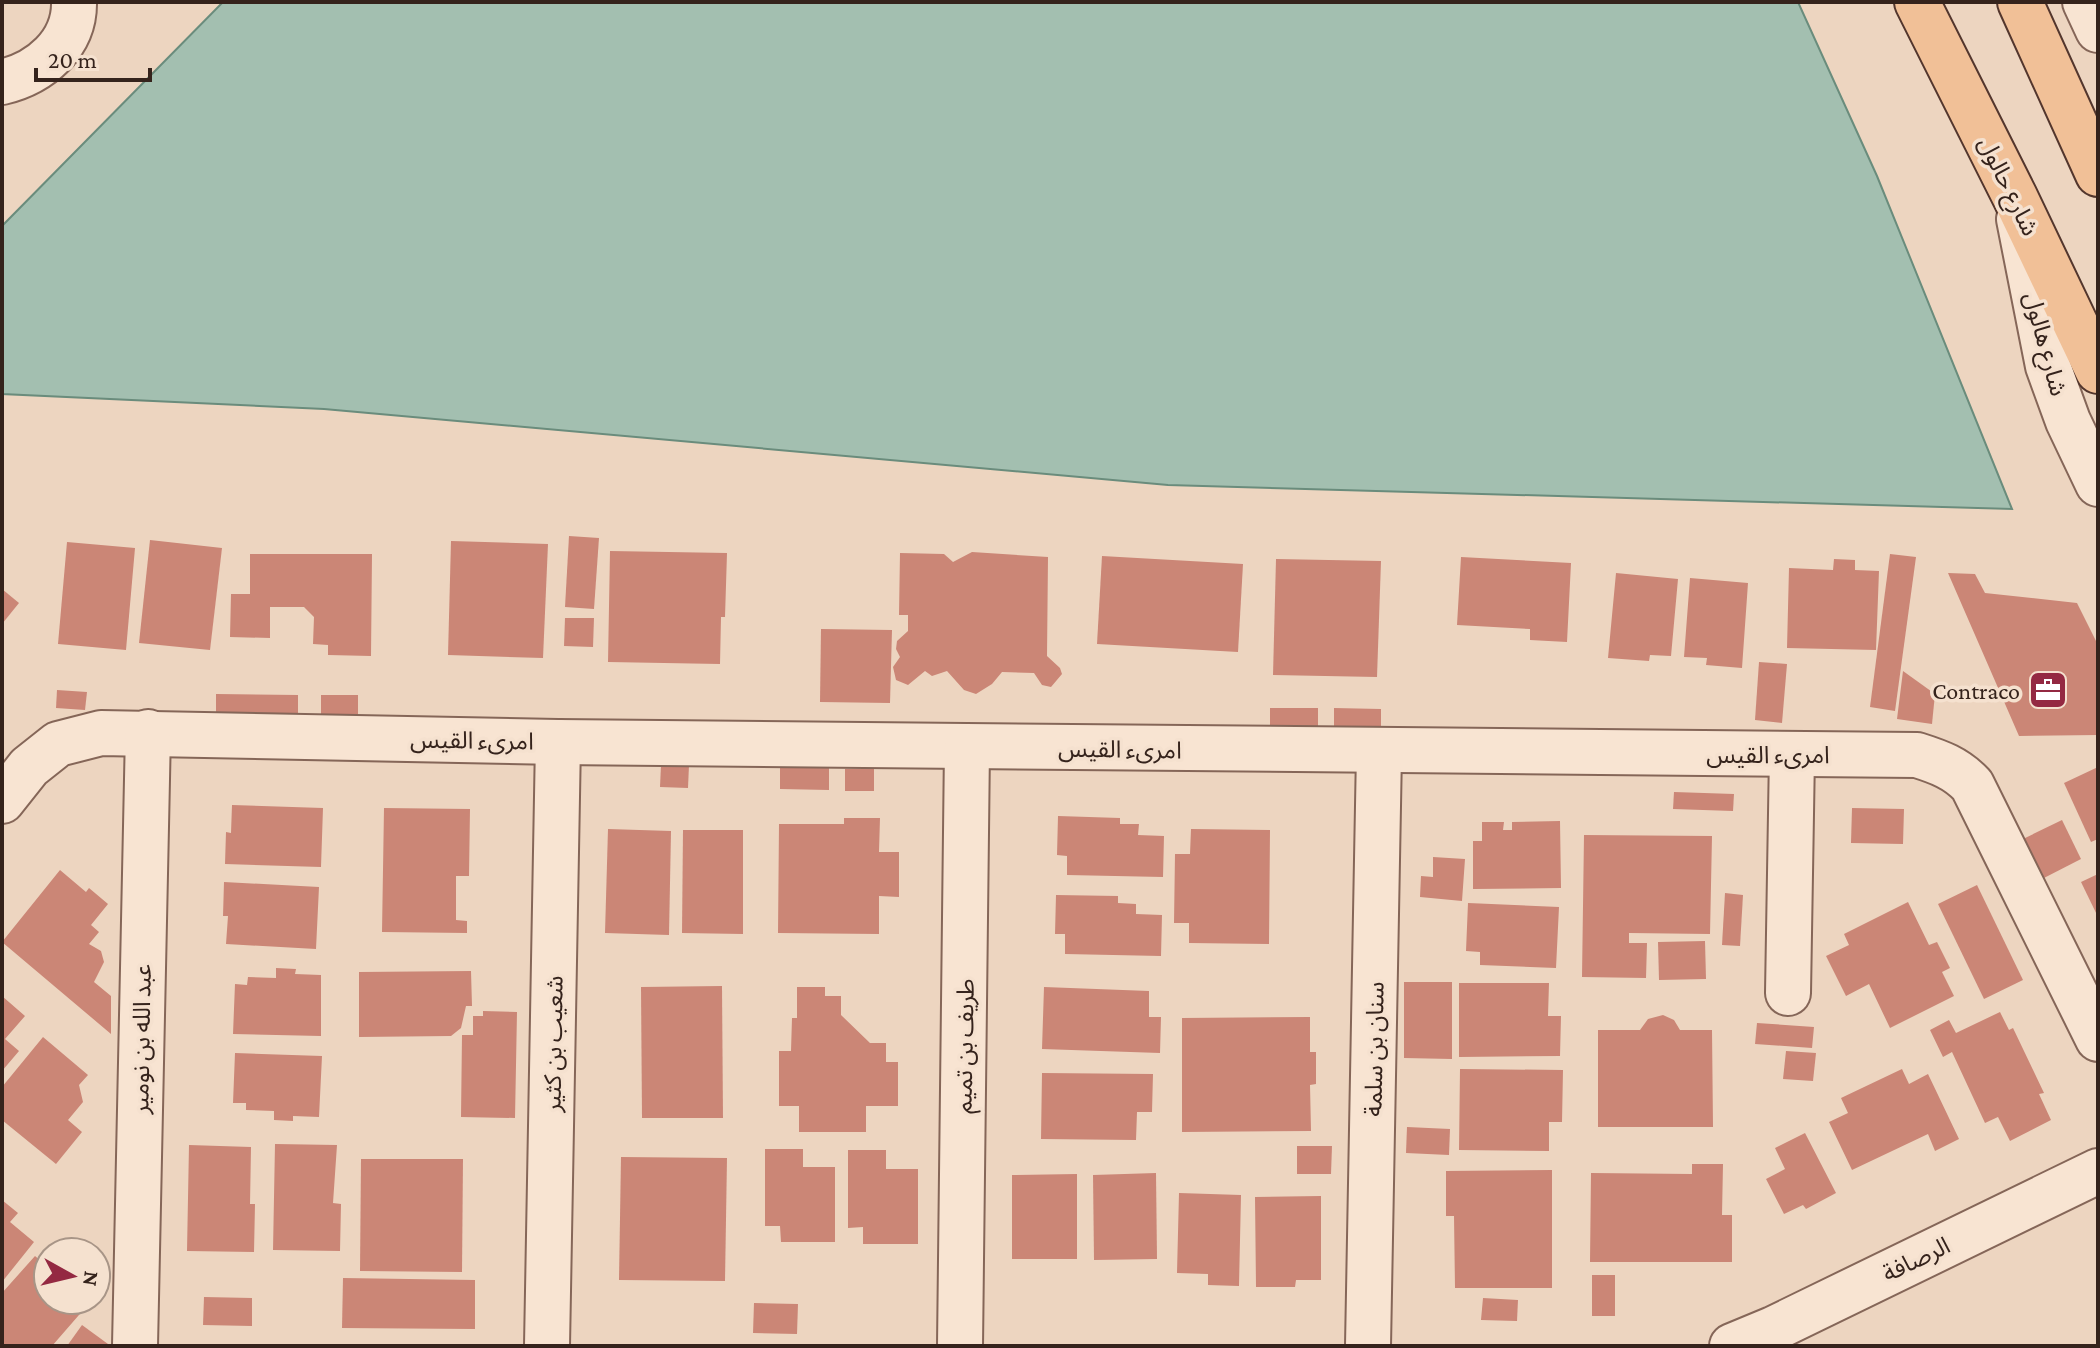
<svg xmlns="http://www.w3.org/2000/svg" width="2100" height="1348" viewBox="0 0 2100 1348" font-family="'Crimson Pro','Noto Sans Arabic',serif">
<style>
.water{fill:#a3bfb0;stroke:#6a8c7c;stroke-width:2}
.building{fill:#cb8676}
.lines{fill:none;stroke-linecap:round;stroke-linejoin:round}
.minor-casing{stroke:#856658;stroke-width:48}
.major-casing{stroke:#53362d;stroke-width:48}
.minor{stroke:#f8e4d2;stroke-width:44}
.major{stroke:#f1c097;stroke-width:44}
.labels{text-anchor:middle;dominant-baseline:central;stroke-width:7;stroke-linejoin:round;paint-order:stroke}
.street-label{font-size:24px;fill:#35231c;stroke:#f5e1cf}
.poi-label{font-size:24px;fill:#35231c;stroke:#f5e1cf;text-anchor:end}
</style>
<rect width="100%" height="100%" fill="#edd5c0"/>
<polygon class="water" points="223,2 1798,2 1877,176 2012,509 1168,485 324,409 2,394 2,226"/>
<g class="building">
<polygon points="569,536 599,538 594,609 565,607"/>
<polygon points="150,540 222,548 210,650 139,643"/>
<polygon points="451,541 548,544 543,658 448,655"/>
<polygon points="67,542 135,548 126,650 58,644"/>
<polygon points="610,551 727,553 725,617 721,617 720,664 608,662"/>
<polygon points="972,552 1048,557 1047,656 1060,668 1062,674 1051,687 1042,685 1034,673 1002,672 992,684 976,694 964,690 947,671 932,676 925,671 908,685 896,680 893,667 900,657 896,649 897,641 908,631 908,615 899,615 900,553 944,554 953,562"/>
<polygon points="250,554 372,554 371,656 328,655 328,645 313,644 314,617 304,607 270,607 270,638 230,637 231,594 250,594"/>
<polygon points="1890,554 1916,557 1895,711 1870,707"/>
<polygon points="1102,556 1243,564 1238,652 1097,644"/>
<polygon points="1461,557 1571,563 1567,642 1530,640 1530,629 1457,625"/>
<polygon points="1276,559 1381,561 1377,677 1273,675"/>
<polygon points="1834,559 1855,560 1855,570 1879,571 1876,650 1787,648 1789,568 1833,570"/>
<polygon points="1616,573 1678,579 1671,656 1650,655 1649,661 1608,658"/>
<polygon points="1948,573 1975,574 1985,593 2077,603 2098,645 2098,735 2019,736"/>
<polygon points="1690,578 1748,583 1742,668 1706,665 1707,658 1684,657"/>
<polygon points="2,589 19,603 2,624"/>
<polygon points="565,618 594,618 593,647 564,646"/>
<polygon points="821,629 892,630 890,703 820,702"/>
<polygon points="1759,662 1787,664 1782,723 1755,720"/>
<polygon points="1903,671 1935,694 1932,724 1897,719"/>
<polygon points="57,690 87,692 85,710 56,708"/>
<polygon points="216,694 298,695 298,717 216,715"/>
<rect x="321" y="695" width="37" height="22"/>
<rect x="1270" y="708" width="48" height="23"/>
<polygon points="1334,708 1381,709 1381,732 1334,732"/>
<polygon points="661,765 689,765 688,788 660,787"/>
<polygon points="780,766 829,767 829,790 780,789"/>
<polygon points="2098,767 2098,839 2091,842 2064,783"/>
<rect x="845" y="769" width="29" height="22"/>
<polygon points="1674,792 1734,794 1733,811 1673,809"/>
<polygon points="232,805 323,808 321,867 225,864 226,832 231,833"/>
<polygon points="384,808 470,809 469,876 456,876 456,920 467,921 467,933 382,932"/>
<polygon points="1852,808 1904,809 1903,844 1851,843"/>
<polygon points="1058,816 1120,818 1120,824 1139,824 1138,835 1164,836 1163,877 1067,875 1067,856 1057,855"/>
<polygon points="844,818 880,818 879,852 899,852 899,897 879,896 879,934 778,933 779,824 844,824"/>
<polygon points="2062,820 2081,859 2042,879 2023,839"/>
<polygon points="1560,821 1561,888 1473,889 1473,841 1482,841 1482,822 1504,822 1503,830 1512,830 1512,822"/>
<polygon points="608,829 671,831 669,935 605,933"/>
<polygon points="1191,829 1270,830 1269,944 1189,943 1189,923 1174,923 1175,854 1190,854"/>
<polygon points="683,830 743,830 743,934 682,933"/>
<polygon points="1584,835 1712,836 1710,934 1629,933 1629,943 1647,943 1646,978 1582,977"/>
<polygon points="1433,857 1465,859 1462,901 1420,897 1421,876 1433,877"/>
<polygon points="60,870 86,892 89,888 108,904 91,925 99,932 89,944 101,951 104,962 94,982 111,996 111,1034 2,942"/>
<polygon points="2098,874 2098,917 2081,882"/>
<polygon points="224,882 319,887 316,949 226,944 228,916 223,916"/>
<polygon points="1977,885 2023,980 1984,999 1938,904"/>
<polygon points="1725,893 1743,895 1740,946 1722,945"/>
<polygon points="1056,895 1118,896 1118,903 1136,904 1136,914 1162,915 1161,956 1065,954 1065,934 1055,934"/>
<polygon points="1908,902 1929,945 1937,942 1950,968 1942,972 1954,996 1890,1028 1869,984 1846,996 1826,956 1849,945 1844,934"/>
<polygon points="1468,903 1559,907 1556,968 1480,965 1480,952 1466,951"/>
<polygon points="1705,941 1706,979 1659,980 1658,942"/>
<polygon points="276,968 296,969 295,974 321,975 321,1036 233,1034 235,984 247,985 248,977 276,978"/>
<polygon points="471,971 472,1006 466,1006 461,1028 451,1036 359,1037 359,972"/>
<polygon points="1404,982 1452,982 1452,1059 1404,1058"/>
<polygon points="1459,983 1549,983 1548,1016 1561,1016 1560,1056 1459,1057"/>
<polygon points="722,986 723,1118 642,1118 641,987"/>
<polygon points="797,987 825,987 825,996 841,996 841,1015 870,1043 886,1043 886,1062 898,1062 898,1106 866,1106 866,1132 799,1132 799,1106 779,1106 779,1051 791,1051 792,1018 797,1018"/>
<polygon points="1044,987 1149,991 1149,1017 1161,1017 1160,1053 1042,1049"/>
<polygon points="2,996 25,1016 5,1039 19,1051 2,1071"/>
<polygon points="483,1011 517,1012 515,1118 461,1117 462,1035 473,1035 473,1016 483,1016"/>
<polygon points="2000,1012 2009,1030 2013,1028 2044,1093 2039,1094 2051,1120 2010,1141 1998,1117 1985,1123 1952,1052 1943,1057 1930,1030 1949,1020 1956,1033"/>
<polygon points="1663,1015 1674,1020 1680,1030 1712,1030 1713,1127 1598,1127 1598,1030 1640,1030 1648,1019"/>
<polygon points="1310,1017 1310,1052 1316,1052 1316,1084 1310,1085 1311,1131 1182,1132 1182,1018"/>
<polygon points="1757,1023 1814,1027 1812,1048 1755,1044"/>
<polygon points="43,1037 88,1075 79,1085 83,1102 68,1120 82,1132 56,1164 2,1120 2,1087"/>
<polygon points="1786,1051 1816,1053 1813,1081 1783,1079"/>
<polygon points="235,1053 322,1056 319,1117 293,1116 293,1121 274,1120 274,1111 246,1110 246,1103 233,1103"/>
<polygon points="1460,1069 1563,1070 1562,1122 1549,1122 1549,1151 1459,1150"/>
<polygon points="1902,1069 1909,1084 1928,1074 1959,1139 1935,1151 1928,1134 1852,1170 1829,1122 1848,1113 1841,1098"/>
<polygon points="1042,1073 1153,1074 1152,1112 1137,1112 1136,1140 1041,1139"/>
<polygon points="1407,1127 1450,1129 1449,1155 1406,1153"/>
<polygon points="1805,1133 1836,1193 1806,1209 1803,1205 1784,1214 1766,1179 1785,1169 1775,1148"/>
<polygon points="275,1144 337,1145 333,1203 341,1204 340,1251 273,1250"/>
<polygon points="189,1145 251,1147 250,1204 255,1204 254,1252 187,1251"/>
<polygon points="1297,1146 1332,1146 1331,1174 1297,1174"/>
<polygon points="765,1149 803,1149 803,1167 835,1167 835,1242 781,1242 780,1226 765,1226"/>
<polygon points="848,1150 886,1150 886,1169 918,1169 918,1244 863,1244 863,1227 848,1228"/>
<polygon points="621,1157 727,1158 725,1281 619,1280"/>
<polygon points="361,1159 463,1159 462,1272 360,1271"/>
<polygon points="1692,1164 1723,1164 1722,1215 1732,1215 1732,1262 1590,1262 1591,1173 1692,1174"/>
<polygon points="1552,1170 1552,1288 1455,1288 1454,1216 1446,1216 1446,1171"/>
<polygon points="1156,1173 1157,1259 1094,1260 1093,1175"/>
<polygon points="1077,1174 1077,1259 1012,1259 1012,1175"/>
<polygon points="1179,1193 1241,1195 1239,1286 1208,1285 1208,1274 1177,1273"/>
<polygon points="1321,1196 1321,1280 1296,1280 1295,1287 1256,1287 1255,1197"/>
<polygon points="2,1200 18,1213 10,1222 34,1242 2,1282"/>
<polygon points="35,1256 48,1267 48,1300 92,1300 52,1346 2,1346 2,1293"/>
<rect x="1592" y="1275" width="23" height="41"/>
<polygon points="343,1278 475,1280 475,1329 342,1328"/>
<polygon points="204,1297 252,1298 252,1326 203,1325"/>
<polygon points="1483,1298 1518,1300 1517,1321 1481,1320"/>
<polygon points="754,1303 798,1304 797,1334 753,1333"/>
<polygon points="82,1325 108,1344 106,1346 67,1346"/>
</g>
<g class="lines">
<g class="minor-casing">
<g id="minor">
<polyline points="2085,2 2098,30"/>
<path d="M2,82C40,73 75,44 74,2"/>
<polyline points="2019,219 2048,366 2068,421 2098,484"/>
<path d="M2,801L29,767L58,744L101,733L558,742L1917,755C1939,762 1956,768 1972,785L2098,1039"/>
<polyline points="1788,993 1792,754"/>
<polyline points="135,1346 148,732"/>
<polyline points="547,1346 558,742"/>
<polyline points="960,1346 967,747"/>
<polyline points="1368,1346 1379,752"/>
<polyline points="1732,1346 1773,1329 2098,1171"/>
</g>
</g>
<g class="major-casing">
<g id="major">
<polyline points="1917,2 2015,197 2098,371"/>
<polyline points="2020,2 2098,174"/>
</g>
</g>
<use href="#minor" class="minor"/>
<use href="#major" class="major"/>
</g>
<defs>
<g id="office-square" transform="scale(2)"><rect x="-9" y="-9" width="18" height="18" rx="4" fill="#942942" stroke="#f5e1cf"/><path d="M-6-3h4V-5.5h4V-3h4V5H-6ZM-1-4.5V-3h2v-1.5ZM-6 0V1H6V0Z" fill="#fff"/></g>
</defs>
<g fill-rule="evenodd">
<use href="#office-square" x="2048" y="690"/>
</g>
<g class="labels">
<g class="street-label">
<text transform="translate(2009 186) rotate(64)">شارع حالول</text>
<text transform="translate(2046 344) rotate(75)">شارع هالول</text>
<text transform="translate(472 740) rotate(1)">امرىء القيس</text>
<text transform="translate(1120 749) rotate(1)">امرىء القيس</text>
<text x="1768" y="754">امرىء القيس</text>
<text transform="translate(141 1039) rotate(-89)">عبد الله بن نومير</text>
<text transform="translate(553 1044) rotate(-89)">شعيب بن كثير</text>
<text transform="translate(964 1046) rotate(-89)">طريف بن تميم</text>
<text transform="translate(1374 1049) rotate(-89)">سنان بن سلمة</text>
<text transform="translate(1916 1259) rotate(-26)">الرصافة</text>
</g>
<g class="poi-label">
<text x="2020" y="690">Contraco</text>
</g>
</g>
<rect width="2100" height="1348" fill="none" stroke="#35231c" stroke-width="8"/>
<g transform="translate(72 1276) rotate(98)"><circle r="38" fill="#f5e1cf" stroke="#a89587" stroke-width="2"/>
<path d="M0-6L14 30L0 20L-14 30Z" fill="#942942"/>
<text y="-12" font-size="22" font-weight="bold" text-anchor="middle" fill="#35231c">N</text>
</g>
<path d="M36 68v12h114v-12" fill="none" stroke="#35231c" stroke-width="4"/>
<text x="48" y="68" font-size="24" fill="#35231c" stroke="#f5e1cf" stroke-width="6" paint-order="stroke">20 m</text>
</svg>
